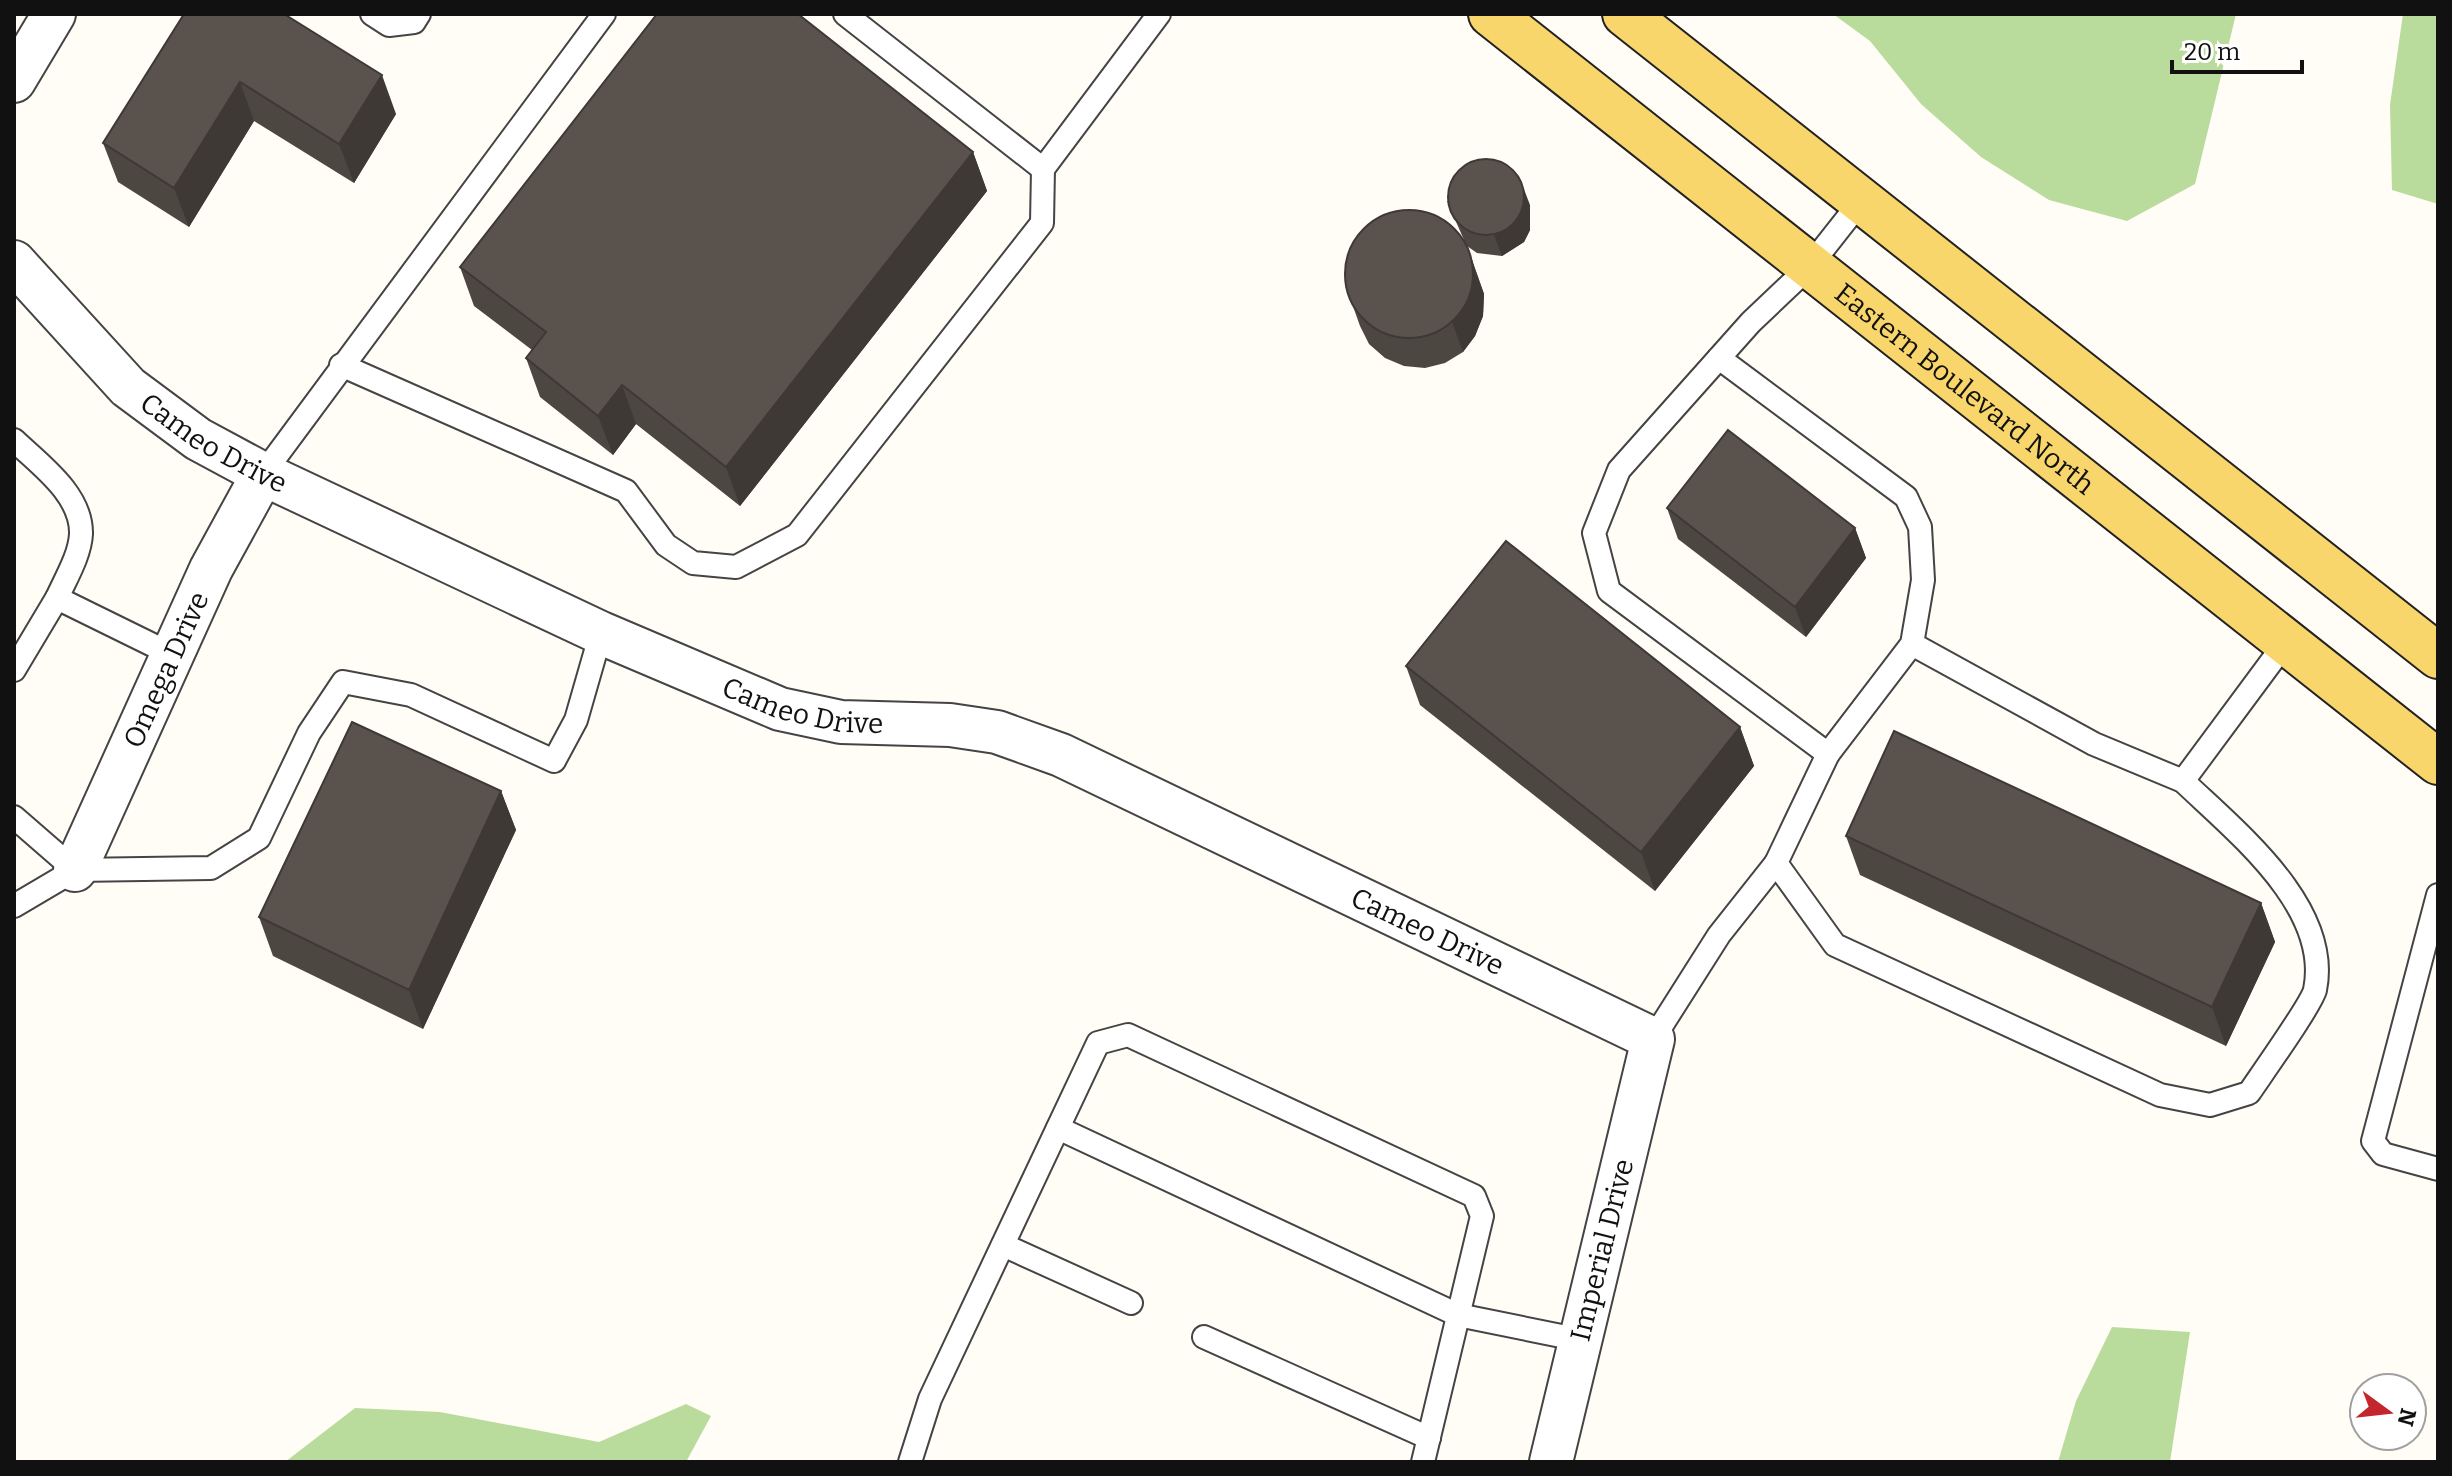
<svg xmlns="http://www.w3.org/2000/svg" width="2452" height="1476" viewBox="0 0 2452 1476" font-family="Bitter,serif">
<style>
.forest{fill:#b9dc9c}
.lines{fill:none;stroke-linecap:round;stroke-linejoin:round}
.service-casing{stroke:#444;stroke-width:26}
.minor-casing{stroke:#444;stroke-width:46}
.primary-casing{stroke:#222;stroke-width:48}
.service{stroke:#fff;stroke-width:22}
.minor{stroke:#fff;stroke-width:42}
.primary{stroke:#f9d66b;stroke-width:44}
.wall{fill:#4d4742}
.shaded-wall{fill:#3f3936}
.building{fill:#5a524d;stroke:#3f3936;stroke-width:2}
.labels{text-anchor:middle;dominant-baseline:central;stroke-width:8;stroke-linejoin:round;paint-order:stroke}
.street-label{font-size:28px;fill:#111;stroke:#fff}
</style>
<rect width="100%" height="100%" fill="#fffdf5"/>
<g class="forest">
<polygon points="1833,14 2236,14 2195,184 2127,221 2049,200 1981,157 1921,104 1870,41"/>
<polygon points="2403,14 2438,14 2438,204 2392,190 2390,105"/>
<polygon points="2112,1327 2190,1332 2170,1462 2058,1462 2076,1401"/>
<polygon points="686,1404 711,1416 686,1462 285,1462 355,1408 440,1412 599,1442"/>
</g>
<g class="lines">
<g class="service-casing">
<g id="service">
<polyline points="372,14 389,25 414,22 419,14"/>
<polyline points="845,14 1043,169"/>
<path d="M1861,201L1809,267L1751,322L1619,470L1594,533L1609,591L1828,754L1776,863L1835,945L2160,1095L2210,1105L2249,1093C2261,1075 2311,1005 2315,990C2332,907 2236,832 2183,781L2286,642"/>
<polyline points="1719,358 1906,497 1920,527 1923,580 1912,644 1828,754"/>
<polyline points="341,365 626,491 666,545 693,563 736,567 797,535 1042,223 1043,169 1159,14"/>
<path d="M14,440C39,464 82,494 81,534C80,555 66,578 57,598"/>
<polyline points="263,474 604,14"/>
<polyline points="1912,644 2094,744 2183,781"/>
<polyline points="14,670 57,598 173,655"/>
<polyline points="14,817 75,870"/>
<polyline points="2438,895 2373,1141 2383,1154 2438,1169"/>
<polyline points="14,906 75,870 211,868 259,838 309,733 343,682 411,695 554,761 576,720 601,633"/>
<polyline points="1653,1039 1719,935 1776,863"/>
<polyline points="1058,1128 1458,1315 1581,1340"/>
<polyline points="1003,1245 1131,1303"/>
<polyline points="1204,1337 1429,1438"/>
<polyline points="910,1462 930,1399 1098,1043 1128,1035 1474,1196 1482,1216 1423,1462"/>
</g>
</g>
<g class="minor-casing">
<g id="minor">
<polyline points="14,81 54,14"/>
<path id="s1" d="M14,262L128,387L198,439L263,474L601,633L780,709L841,722L950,725L997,732L1061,755L1653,1039L1551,1462"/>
<path id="s2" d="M75,870L211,569L263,474"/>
</g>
</g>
<g class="primary-casing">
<g id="primary">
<path id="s3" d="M1491,14L2438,762"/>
<polyline points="1625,14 2438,656"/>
</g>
</g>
<use href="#service" class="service"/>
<use href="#minor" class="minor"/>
<use href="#primary" class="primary"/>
</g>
<g class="wall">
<polygon points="184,14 396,114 354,183 254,121 189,227 118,182 103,143"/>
<polygon points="973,152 987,191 740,506 636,424 613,455 540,397 526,358 532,350 474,306 460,267"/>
<polygon points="1447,201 1530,205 1530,230 1524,242 1502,256 1477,253 1467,246 1484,294 1483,316 1475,336 1463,352 1445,363 1425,368 1404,366 1385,358 1369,344 1360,326 1349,295 1464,240"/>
<polygon points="1667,508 1855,528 1866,558 1806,637 1678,539"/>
<polygon points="1406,666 1740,727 1754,766 1655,891 1420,705"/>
<polygon points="501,791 516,830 423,1029 273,956 259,917"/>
<polygon points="1846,836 2261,903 2275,942 2226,1046 1860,875"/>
</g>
<g class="shaded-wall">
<polygon points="382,75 396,114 354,183 339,144"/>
<polygon points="240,82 254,121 189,227 174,188"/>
<polygon points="973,152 987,191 740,506 726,467"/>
<polygon points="1522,184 1530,205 1530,230 1524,242 1502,256 1494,235"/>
<polygon points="1466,243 1484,294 1483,316 1475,336 1463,352 1452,322"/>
<polygon points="622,385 636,424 613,455 598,416"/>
<polygon points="1855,528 1866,558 1806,637 1795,607"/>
<polygon points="1740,727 1754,766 1655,891 1641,852"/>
<polygon points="501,791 516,830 423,1029 409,990"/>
<polygon points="2261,903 2275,942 2226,1046 2212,1007"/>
</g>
<g class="building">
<polygon points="184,14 284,14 382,75 339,144 240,82 174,188 103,143"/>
<polygon points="657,14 798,14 973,152 726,467 622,385 598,416 526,358 546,332 460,267"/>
<circle cx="1486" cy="197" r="38"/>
<circle cx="1409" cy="274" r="64"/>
<polygon points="1728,430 1855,528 1795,607 1667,508"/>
<polygon points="1506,541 1740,727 1641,852 1406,666"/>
<polygon points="352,722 501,791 409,990 259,917"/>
<polygon points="1894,731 2261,903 2212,1007 1846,836"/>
</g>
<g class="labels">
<g class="street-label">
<text stroke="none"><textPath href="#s3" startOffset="604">Eastern Boulevard North</textPath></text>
<text stroke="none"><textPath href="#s1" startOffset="272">Cameo Drive</textPath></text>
<text stroke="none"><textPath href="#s2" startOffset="220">Omega Drive</textPath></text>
<text stroke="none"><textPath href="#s1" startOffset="920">Cameo Drive</textPath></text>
<text stroke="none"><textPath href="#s1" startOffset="1592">Cameo Drive</textPath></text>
<text transform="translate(1602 1250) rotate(-76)">Imperial Drive</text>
</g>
</g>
<rect width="2452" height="1476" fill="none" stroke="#111111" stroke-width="32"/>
<g transform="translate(2388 1412) rotate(105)"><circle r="38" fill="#ffffff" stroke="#a0a0a0" stroke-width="2"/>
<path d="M0-6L14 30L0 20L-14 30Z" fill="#c4262e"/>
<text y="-12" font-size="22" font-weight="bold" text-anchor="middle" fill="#111111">N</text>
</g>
<path d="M2172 60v12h130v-12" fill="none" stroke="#111111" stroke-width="4"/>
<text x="2184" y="60" font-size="24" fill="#111111" stroke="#ffffff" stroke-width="6" paint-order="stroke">20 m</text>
</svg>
